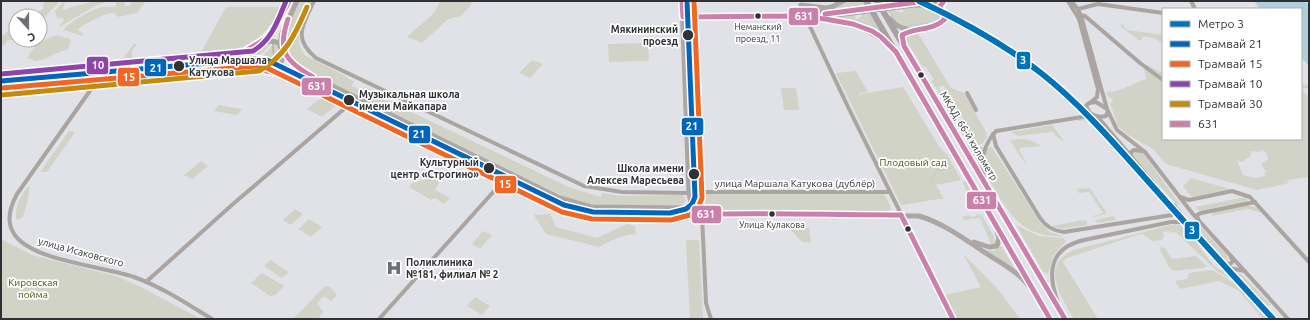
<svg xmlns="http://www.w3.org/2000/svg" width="1310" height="320" viewBox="0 0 1310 320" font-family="Ubuntu,sans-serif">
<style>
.green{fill:#d1d3c6;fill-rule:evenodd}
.water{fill:#aed0dd}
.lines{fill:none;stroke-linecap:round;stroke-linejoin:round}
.stream{stroke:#aed0dd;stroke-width:1}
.minor{stroke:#aca4a1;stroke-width:4}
.major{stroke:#ada6a4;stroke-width:5}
.highway{stroke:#a8a19f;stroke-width:6}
.tram{stroke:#a4a1a1;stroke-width:1}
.major-bridge{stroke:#ada6a4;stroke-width:5}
.bus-1-casing{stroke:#fff;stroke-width:8}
.bus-1{stroke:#cb80ab;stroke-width:5}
.tram-1-casing{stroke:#fff;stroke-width:8}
.tram-2-casing{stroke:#fff;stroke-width:8}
.tram-3-casing{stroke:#fff;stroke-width:8}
.tram-4-casing{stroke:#fff;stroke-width:8}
.tram-1{stroke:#0065bd;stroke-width:5}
.tram-2{stroke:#f26522;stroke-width:5}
.tram-3{stroke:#8e44ad;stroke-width:5}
.tram-4{stroke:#c5890d;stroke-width:5}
.metro-1-casing{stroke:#fff;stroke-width:9}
.metro-1{stroke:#0072ba;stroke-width:6}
.bus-dot{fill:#2f3135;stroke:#fff;stroke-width:1.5}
.labels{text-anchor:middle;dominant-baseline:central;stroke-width:3.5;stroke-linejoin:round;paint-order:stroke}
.bus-label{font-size:9px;fill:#2f3135;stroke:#fff}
.stop-label{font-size:10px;font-weight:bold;fill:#2f3135;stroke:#fff;text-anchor:end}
.street-label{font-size:10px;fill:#2f3135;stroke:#fff}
.park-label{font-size:10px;fill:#4f500d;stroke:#fff}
.poi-label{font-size:10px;font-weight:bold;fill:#2f3135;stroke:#fff;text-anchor:start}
.line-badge{stroke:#fff;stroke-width:1.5}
.badge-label{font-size:11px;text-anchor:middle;font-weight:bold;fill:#fff}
</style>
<rect width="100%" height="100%" fill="#e0e2e8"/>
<g class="green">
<polygon points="44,1 60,1 40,22 40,16 35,16 36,13 43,9"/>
<polygon points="93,1 109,1 97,5 59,27 64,19 57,18 55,11 63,2 65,2 63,8 65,10 70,7 85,4"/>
<path d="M124,1L125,6H129L134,1H146L137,13L118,17L115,13C109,11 81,25 78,30L83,34V36L64,30C66,23 95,8 103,7C108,6 111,8 116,6V2Z"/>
<path d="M299,1H312C304,19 290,38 306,56L346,76V77L354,82L351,86L361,90L365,87L382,95L384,99L571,188L601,197L602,193L619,196L683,195L686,201L684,204L679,206H594L563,196L302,68C297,64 291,60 287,55C276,39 292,16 299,1Z"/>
<polygon points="440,1 472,1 471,5 461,16 448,19 422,43 407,37 435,12"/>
<polygon points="845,1 862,1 882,35 862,25 833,19 854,15 856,19 861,17 861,14 855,6 850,6 851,8 834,11 829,10"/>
<path d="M881,1H891L890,3C894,9 896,14 904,12L901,8L925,5L937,9L942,21L936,25L906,28L893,19Z"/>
<path d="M226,7H281C262,45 239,52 199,56Z"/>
<polygon points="1122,24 1127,30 1163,35 1163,44 1156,39 1144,36 1140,41 1120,26"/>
<polygon points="16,25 16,38 7,41 6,44 1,47 1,37"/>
<path d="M916,30L951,88L964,93L986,132L987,137L983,143C969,150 966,140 960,131L969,129L944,86L938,87L958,119L941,94L931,81L934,80L926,67H923L904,38L906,33Z"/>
<path d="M40,32L42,34L40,40L43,41C48,39 54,34 60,36C64,37 64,39 69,38L71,40L68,49L54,54L45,59L36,61L27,58L35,46L27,44V42L30,40H40Z"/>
<path d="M271,42C265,55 254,57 242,59L244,54Z"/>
<polygon points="274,43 277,45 281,58 278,62 268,58 260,57 267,52"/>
<polygon points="648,43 649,61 609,62 608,44"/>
<path d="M134,44H137C133,49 130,52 133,58L139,60L159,56L192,53L191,56L134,61L129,58L126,60L124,57Z"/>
<polygon points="263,60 276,64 264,68 242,64 240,61"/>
<polygon points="532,60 543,64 530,78 519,73"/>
<path d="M1143,63L1163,73V139H1301V83L1309,86V88L1301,89L1309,97V177L1287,180L1289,183L1257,190L1166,164L1153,149L1125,133L1118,126L1110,103L1113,102L1112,99L1108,97L1106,92L1117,91L1146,79ZM1262,150L1266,152L1268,159L1261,164L1266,172L1264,174L1266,176L1254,178L1243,175L1237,160L1241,162L1245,161V159L1250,157L1251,151L1259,152Z"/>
<path d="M856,71L868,92L860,93L859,97L861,94L903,87L940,148L947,154L961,180L936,185L944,199C929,199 915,204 901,205L836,73Z"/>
<polygon points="86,80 89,81 87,84 55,91 51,91 54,86 22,86"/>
<polygon points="781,88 796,88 799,110 784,110"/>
<polygon points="323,96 338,104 322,117 307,109"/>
<polygon points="219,105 242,109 237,115 214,111"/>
<polygon points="1085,118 1098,121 1134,164 1131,165 1092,121 1087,120 1078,121 1077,119"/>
<polygon points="1052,125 1064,141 1058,138 1053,132 1018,136 1011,132"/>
<polygon points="69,131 75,132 47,172 40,172"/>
<polygon points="1022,139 1030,140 1042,146 1020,148 1019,150 1026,163 1025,163 1026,165 1010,140"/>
<polygon points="967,145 973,147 984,147 985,148 980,165"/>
<path d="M991,147L993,149L1041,224L1050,232L1063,236C1026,239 1010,216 994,188C989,180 983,173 983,163C983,158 986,153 988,148Z"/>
<polygon points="1134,151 1142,152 1144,154 1180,205 1176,204 1132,154"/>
<polygon points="1078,160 1116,220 1097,223 1095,220 1113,216"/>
<polygon points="201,161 208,166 192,179 184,175"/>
<polygon points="437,177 441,179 435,190 450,198 444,204 435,198 431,200 409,187 412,183"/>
<polygon points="1191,178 1230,189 1192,197 1183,186"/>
<polygon points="966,181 984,211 977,208 963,184 963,182"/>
<path d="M27,187H30C29,197 26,207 23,217L18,220L16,219C15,207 20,197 27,187Z"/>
<polygon points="1090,188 1106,212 1106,214 1093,217 1093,216 1103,213 1089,192 1079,193 1077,189"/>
<polygon points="705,194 883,194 886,197 891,208 890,210 887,212 712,212 709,211 706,205"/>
<polygon points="1245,197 1248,200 1246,202 1199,211 1195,207"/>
<polygon points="1248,205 1258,208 1263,213 1247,209 1211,216 1214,212"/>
<polygon points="295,209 303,214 291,225 283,220"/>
<path d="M550,214L556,227L597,238L627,224L635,226L636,234C622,235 612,240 599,247L546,234L534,215Z"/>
<polygon points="976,214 983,216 981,218 996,242 995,245 991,244 980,218 964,220 962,217 969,215 970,217 977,216"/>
<polygon points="309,219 322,227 311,237 298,229"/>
<polygon points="1083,220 1087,221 1087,225 1062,229 1052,226"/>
<polygon points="1195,221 1227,255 1228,261 1222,262 1217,258 1190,223"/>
<path d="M1175,224L1181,225L1187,230L1214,266L1221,270L1240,273L1271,305L1263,307L1242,285L1218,272L1176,232L1172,233L1171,231L1163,232L1164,236L1162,240L1152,241L1143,234L1137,235L1067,258L1063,262L1098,319H1074C1060,295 1038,263 1077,249Z"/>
<polygon points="1016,225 1039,236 1063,238 1066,241 1053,256 1048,274 1043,272"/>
<polygon points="789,228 809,228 811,242 802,242"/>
<polygon points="483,231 492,235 480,249 472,244"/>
<polygon points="1,239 32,255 116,276 139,286 201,319 1,319"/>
<polygon points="686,240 699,240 703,319 690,319"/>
<polygon points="1001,246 1015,269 982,249 994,251"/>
<polygon points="1161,247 1165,248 1172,259 1196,256 1207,266 1203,268 1173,271 1169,267 1160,250"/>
<polygon points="963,254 997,288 1020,319 957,319 945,295 981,287"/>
<polygon points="270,260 289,272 282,278 264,266"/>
<polygon points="1209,270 1214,271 1244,289 1267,319 1263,319 1238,290 1219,281 1180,289 1175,281 1187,279 1189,273"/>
<polygon points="262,273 284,286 276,295 270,296 251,283"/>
<polygon points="325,286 330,287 337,295 331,301 324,296 317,303 323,312 318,319 293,319"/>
<polygon points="475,297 490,306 482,315 467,306"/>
</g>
<polygon class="water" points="1254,1 1305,1 1309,6 1309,66 1301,57 1301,9 1260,9"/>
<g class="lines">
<g class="stream">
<polyline points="891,13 896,22"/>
<polyline points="843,19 860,22 875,28 868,15"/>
<polyline points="906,26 937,22 939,18 935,10"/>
<polyline points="931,181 937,170 951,168"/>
<polyline points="982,217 994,238"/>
</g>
<g class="minor">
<path d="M314,1C303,25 292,38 316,58L584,186L622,192L689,193"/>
<polyline points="1068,1 1079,19 1098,89 1097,97 1091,102"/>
<polyline points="1071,1 1078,9 1082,19 1107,109 1117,130 1145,152 1192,213 1288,319"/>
<polyline points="1191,1 1195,9"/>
<polyline points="906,4 926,1"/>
<polyline points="924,4 943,1"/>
<polyline points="1078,9 1098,4 1163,13"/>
<polyline points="1080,15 1085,16 1140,63 1163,80"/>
<polyline points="805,16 849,109 953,319"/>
<polyline points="903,42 902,35 911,30"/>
<path d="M104,68L99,78L17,194C11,205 6,220 13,232C28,261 104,266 134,277C162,287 187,304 212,319"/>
<polyline points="967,93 976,110"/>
<path d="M1107,109L1096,102L1089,103L1086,106C1089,115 1097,118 1106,116L1108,111"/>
<polyline points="1097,116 1152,181"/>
<path d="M993,134L996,146L1040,218C1046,227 1053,231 1064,232L1172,215L1174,212L1172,206L1151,180"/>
<polyline points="1131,156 1131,152 1134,150 1143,151"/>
<path d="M984,178C980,161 984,144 996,131L1094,115"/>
<polyline points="699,192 890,192"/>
<polyline points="1180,197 1189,200 1232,191 1250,197 1309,262"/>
<polyline points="1174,205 1218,262 1224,267 1245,271"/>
<polyline points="702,215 706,303 711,319"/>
<polyline points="1198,219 1197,215 1201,213 1255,202"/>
<polyline points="1222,263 1230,264 1233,261 1231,257"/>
<polyline points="146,282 233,204 351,103"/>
<path d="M1058,303C1047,273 1049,248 1084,240L1171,222H1181L1188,225"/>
<polyline points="379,319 504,180"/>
</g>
<g class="major">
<polyline points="682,1 689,193 691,203 696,212"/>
<polyline points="690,1 702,214"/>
<polyline points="805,14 826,10 843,1"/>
<polyline points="805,16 801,5 826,8 833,7"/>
<polyline points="689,17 822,17 853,13"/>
<path d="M822,19C848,23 871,28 891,47"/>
<path d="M890,19C903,35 928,32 944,21C940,0 915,5 899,7"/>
<polyline points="262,41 278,23 289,1"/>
<polyline points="280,44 282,33 297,1"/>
<polyline points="242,53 238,61 242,66"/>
<polyline points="265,69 280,64 284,56"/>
<path d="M1,78L216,59C225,56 235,54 244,51C255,48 266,37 279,43L284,56L300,70L560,198L591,207L681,208L703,213"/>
<path d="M1,84L210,65C246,65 280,71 314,85L544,199L575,212L605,216L710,214L919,216C943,223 963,238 984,252C999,262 1016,270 1028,285"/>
<polyline points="974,242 989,247 997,246 999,238 997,231"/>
</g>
<g class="highway">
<polyline points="866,1 1050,319"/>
<polyline points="877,1 1065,319"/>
</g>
<polyline class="tram" points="273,43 273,52 278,63"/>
<polyline class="major-bridge" points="853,13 899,7"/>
<g class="bus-1-casing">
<g id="bus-1">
<path d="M289,1C283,13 277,27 267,37C257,46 244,48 238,61L242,66L281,74L314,85L562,208C613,220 664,215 716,214C778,213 839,215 901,215"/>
<polyline points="682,1 683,17 798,16 825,19 853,24 872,31 881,37 896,52 1050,319"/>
<path d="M944,1L940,6L945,19C933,31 916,27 902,35L904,46L1065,319"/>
<polyline points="825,14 926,1"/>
<path d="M288,19C277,51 285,61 313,77"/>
<polyline points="901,215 953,319"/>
</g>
</g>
<use href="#bus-1" class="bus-1"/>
<g class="tram-1-casing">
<polyline id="tram-1" points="1,81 257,59 267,60 564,205 593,212 670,213 686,209 692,204 695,197 687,1"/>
</g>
<g class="tram-2-casing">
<polyline id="tram-2" points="2,88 257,66 265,67 562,212 592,219 671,220 690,215 698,208 702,198 694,1"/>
</g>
<g class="tram-3-casing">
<path id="tram-3" d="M1,74L253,51C272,40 278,20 286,1"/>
</g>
<g class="tram-4-casing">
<path id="tram-4" d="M2,95L259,71C285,57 296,33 307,7"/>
</g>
<use href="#tram-1" class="tram-1"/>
<use href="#tram-2" class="tram-2"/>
<use href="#tram-3" class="tram-3"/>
<use href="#tram-4" class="tram-4"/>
<g class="metro-1-casing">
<path id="metro-1" d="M919,1C962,21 1004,44 1041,73C1084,107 1119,149 1155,189C1194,233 1234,276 1273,319"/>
</g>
<use href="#metro-1" class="metro-1"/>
</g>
<defs>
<g id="hospital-bare" transform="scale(1.2)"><path d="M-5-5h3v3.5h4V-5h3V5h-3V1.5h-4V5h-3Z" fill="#6d6f74" stroke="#fff" stroke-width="2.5" paint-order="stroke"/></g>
</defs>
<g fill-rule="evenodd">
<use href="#hospital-bare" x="394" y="268"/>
</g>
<g class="bus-dot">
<circle cx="758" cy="16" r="3.5"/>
<circle cx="688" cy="35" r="6"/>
<circle cx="179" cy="66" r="6"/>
<circle cx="921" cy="75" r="3.5"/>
<circle cx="349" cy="100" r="6"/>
<circle cx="489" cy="168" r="6"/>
<circle cx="694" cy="174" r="6"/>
<circle cx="772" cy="214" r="3.5"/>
<circle cx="908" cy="229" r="3.5"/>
</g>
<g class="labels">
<g class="bus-label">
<text x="758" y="27">Неманский<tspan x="758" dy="12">проезд, 11</tspan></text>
<text x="772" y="225">Улица Кулакова</text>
</g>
<g class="stop-label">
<text x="678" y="29">Мякининский<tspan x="678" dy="12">проезд</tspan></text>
<text x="189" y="60" text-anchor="start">Улица Маршала<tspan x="189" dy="12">Катукова</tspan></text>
<text x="359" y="94" text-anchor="start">Музыкальная школа<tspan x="359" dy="12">имени Майкапара</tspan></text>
<text x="479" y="162">Культурный<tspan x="479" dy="12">центр «Строгино»</tspan></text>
<text x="684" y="168">Школа имени<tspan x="684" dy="12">Алексея Маресьева</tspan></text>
</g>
<g class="street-label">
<text transform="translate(969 136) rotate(59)">МКАД, 66-й километр</text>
<text x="795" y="183">улица Маршала Катукова (дублёр)</text>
<text transform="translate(81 252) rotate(15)">улица Исаковского</text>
</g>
<g class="park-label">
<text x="913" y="162">Плодовый сад</text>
<text x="33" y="282">Кировская<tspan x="33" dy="12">пойма</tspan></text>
</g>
<g class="poi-label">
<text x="406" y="262">Поликлиника<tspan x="406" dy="12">№181, филиал № 2</tspan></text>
</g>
</g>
<g class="line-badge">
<rect x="788" y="7" width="31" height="19" rx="4" fill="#cb80ab"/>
<rect x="1016" y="51" width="15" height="19" rx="4" fill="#0072ba"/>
<rect x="86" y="56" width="23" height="19" rx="4" fill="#8e44ad"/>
<rect x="144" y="58" width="23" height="19" rx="4" fill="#0065bd"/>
<rect x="117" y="67" width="23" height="20" rx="4" fill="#f26522"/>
<rect x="301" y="77" width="31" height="19" rx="4" fill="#cb80ab"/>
<rect x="681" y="117" width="23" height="19" rx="4" fill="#0065bd"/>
<rect x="408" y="125" width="23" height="19" rx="4" fill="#0065bd"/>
<rect x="494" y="175" width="23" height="19" rx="4" fill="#f26522"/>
<rect x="966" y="191" width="31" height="19" rx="4" fill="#cb80ab"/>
<rect x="691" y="205" width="31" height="19" rx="4" fill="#cb80ab"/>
<rect x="1184" y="221" width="16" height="19" rx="4" fill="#0072ba"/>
</g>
<g class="badge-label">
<text x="804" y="20">631</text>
<text x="1023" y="64">3</text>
<text x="98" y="69">10</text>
<text x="156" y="72">21</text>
<text x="129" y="81">15</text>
<text x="317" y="90">631</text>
<text x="692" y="130">21</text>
<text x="419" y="138">21</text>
<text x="505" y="188">15</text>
<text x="982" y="204">631</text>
<text x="706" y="218">631</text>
<text x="1192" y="234">3</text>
</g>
<rect width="1310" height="320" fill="none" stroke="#2f3135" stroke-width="4"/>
<rect x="1162" y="8" width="140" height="132" fill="#ffffff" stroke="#acadae"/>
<rect x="1170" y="21" width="20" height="6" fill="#0072ba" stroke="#acadae"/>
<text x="1198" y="28" font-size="12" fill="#2f3135">Метро 3</text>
<rect x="1170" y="41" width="20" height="6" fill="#0065bd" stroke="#acadae"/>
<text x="1198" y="48" font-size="12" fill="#2f3135">Трамвай 21</text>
<rect x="1170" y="61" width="20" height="6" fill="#f26522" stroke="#acadae"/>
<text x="1198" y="68" font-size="12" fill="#2f3135">Трамвай 15</text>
<rect x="1170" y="81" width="20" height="6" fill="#8e44ad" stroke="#acadae"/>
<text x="1198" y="88" font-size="12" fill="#2f3135">Трамвай 10</text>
<rect x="1170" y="101" width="20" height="6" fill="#c5890d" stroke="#acadae"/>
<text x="1198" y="108" font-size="12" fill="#2f3135">Трамвай 30</text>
<rect x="1170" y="121" width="20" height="6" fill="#cb80ab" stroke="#acadae"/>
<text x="1198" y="128" font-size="12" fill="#2f3135">631</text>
<g transform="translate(28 28) rotate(159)"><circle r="19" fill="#ffffff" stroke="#acadae"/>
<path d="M0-3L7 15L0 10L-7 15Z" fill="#6d6f74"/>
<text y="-6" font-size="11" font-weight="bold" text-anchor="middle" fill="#2f3135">С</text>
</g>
</svg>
